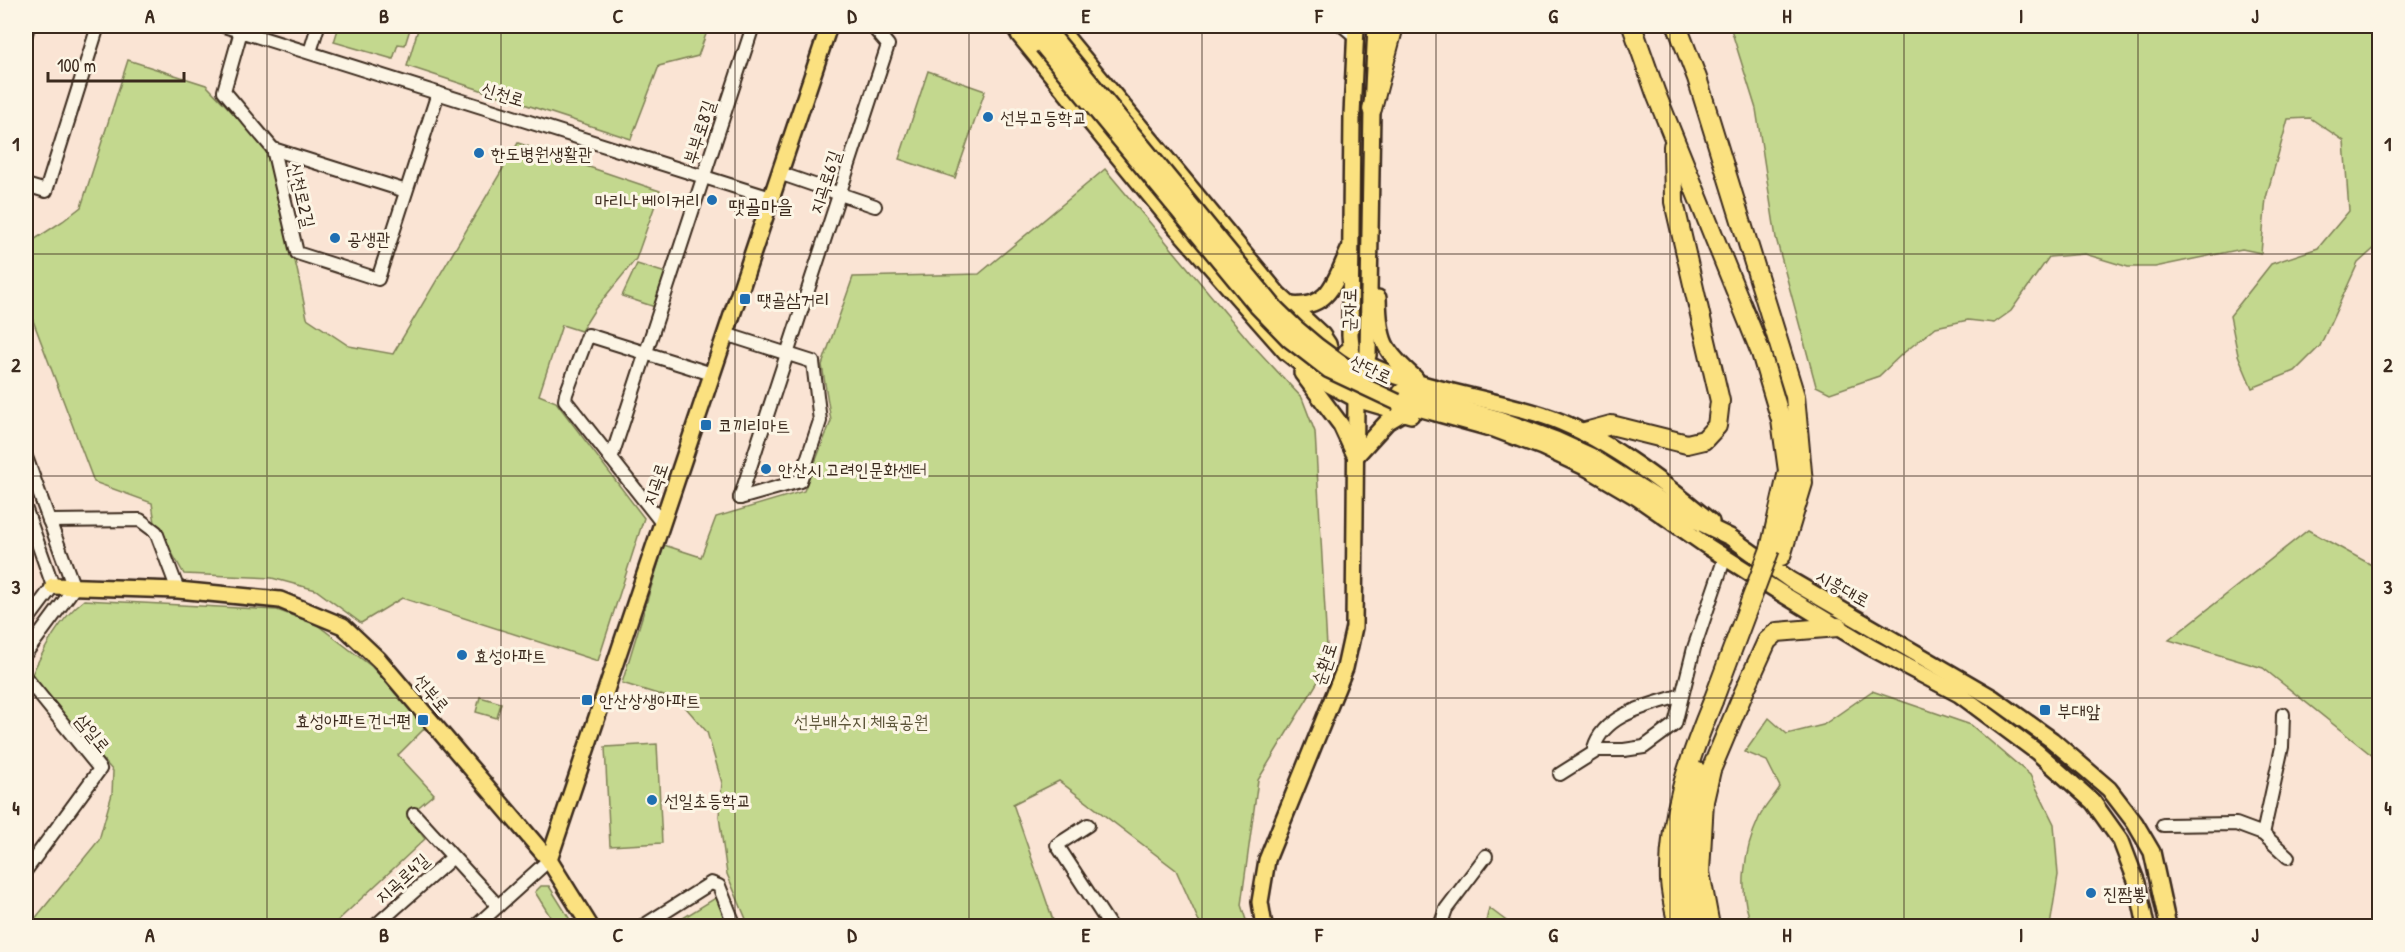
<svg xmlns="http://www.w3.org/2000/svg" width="2405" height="952" viewBox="0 0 2405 952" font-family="'Patrick Hand','Poor Story',sans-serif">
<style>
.green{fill:#c3d88e;stroke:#7f8156;stroke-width:1.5}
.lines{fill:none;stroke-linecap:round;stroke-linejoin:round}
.minor-casing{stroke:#3b2a1e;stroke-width:16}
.major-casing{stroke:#3b2a1e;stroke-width:20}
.highway-casing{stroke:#3b2a1e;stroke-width:22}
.minor{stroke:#fcf5e5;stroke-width:12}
.major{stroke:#fbe180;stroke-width:15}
.highway{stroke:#fbe180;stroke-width:18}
.major-bridge-casing{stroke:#3b2a1e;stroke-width:20;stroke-linecap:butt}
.highway-bridge-casing{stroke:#3b2a1e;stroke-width:22;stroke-linecap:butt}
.major-bridge{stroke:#fbe180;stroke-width:15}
.highway-bridge{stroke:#fbe180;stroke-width:18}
.grid{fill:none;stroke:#3b2a1e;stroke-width:1.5;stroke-opacity:0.55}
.poi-dot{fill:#1f6fb2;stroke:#fcf5e5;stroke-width:2}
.labels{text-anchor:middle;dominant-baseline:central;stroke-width:6;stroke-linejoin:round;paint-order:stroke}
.street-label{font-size:18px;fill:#3b2a1e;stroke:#fcf5e5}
.poi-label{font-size:18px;fill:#3b2a1e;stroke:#fcf5e5;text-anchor:start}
.park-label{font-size:18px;fill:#5d563a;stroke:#fcf5e5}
.neighbourhood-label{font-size:20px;fill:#3b2a1e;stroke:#fcf5e5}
.neatline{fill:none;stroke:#3b2a1e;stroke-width:2}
.grid-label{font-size:20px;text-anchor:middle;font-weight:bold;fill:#3b2a1e}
</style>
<rect width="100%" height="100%" fill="#fae4d4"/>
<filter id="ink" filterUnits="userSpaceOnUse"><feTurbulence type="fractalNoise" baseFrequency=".0167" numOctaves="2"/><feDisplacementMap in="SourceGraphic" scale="12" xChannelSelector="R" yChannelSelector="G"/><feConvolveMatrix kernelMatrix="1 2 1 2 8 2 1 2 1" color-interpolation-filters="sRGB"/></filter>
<g filter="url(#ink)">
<g class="green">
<polygon points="339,26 411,26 405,45 398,44 393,59 334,42"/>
<polygon points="419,26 709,26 698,56 659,66 631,139 407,66"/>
<polygon points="1730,26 2379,26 2379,244 2358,263 2320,346 2295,371 2252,388 2238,355 2230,316 2271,264 2318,248 2349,211 2344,141 2310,118 2288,119 2266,198 2261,253 2242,249 2155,267 2128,267 2085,254 2049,257 2011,311 1994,323 1968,320 1936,327 1901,355 1879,376 1830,393 1816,386 1776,238 1756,109"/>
<polygon points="128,60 206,85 267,148 297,269 307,318 349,346 393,354 518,143 660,191 636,259 595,309 581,331 562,325 539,395 556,402 644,518 598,661 402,598 361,623 316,590 272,578 184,574 155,523 152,503 94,482 26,302 26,245 63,221 81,207"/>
<polygon points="928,71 985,91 955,178 899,159"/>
<polygon points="1105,169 1249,341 1302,398 1315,432 1328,665 1258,780 1241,905 1248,926 1201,926 1176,870 1059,781 1013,804 1055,926 749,926 727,874 719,816 722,783 707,732 680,701 622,683 664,545 701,557 716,517 804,491 831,421 822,365 853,277 979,274"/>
<polygon points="637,264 666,273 655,307 622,296"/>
<polygon points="2308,530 2379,569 2379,761 2263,668 2169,640"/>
<path d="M84,600L277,610L316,624L371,666L427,726L398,755L434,794L408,816L425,839L332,926H29L99,840L112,794L113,771L31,676C44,649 60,618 84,600Z"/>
<path d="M1872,691L1971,725L2030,775L2054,824L2058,875L2050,926H1753C1737,894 1744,850 1759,818C1764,807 1774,797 1780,787L1767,761L1745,752L1769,718L1787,734L1823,725Z"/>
<polygon points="480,697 501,703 497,718 476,712"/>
<polygon points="657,744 662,843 610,846 605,747"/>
<polygon points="541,886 549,886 574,926 556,926 535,892"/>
<polygon points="717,897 728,926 670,926"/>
<polygon points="1489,908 1513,926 1485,926"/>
</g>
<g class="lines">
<g class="minor-casing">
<g id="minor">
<polyline points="224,26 771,198"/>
<polyline points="1343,26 1355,36"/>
<polyline points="241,31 224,91 273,149 297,253 378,279 438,93"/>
<polyline points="26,34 28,26"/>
<polyline points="310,52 318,26"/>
<polyline points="273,149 406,191"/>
<polyline points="779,173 875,206"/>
<polyline points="26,185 46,191 98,26"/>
<polyline points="725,334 813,362 820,421 800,481 740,498"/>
<polyline points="26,457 74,588 26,653"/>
<polyline points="611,459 753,26"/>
<polyline points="740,498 888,45 872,26"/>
<polyline points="26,510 53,586 26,622"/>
<polyline points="49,521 140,520 156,532 178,590"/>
<polyline points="662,523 565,400 566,394 588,335 712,374"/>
<polyline points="26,678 100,769 26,870"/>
<path d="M1594,748C1604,713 1651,705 1682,695"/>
<polyline points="1560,774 1598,750 1624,750 1644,747 1675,724 1694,648 1725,557"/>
<polyline points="414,814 498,906"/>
<polyline points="1088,825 1057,845 1110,926"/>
<polyline points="2163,825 2236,824 2263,834 2288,857"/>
<polyline points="2263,834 2282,747 2283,714"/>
<polyline points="375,926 453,857"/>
<polyline points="476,926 549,860"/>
<polyline points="643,926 711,883 719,886 735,926"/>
<polyline points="1440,926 1446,909 1486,856"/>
</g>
</g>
<g class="major-casing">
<g id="major">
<polyline points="1014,26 1020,36 1174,225 1286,352 1321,380 1356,399 1411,415"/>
<polyline points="1026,26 1043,46"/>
<polyline points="1044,26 1054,38"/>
<polyline points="1057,26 1278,294 1322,335 1328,344 1330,351 1325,363"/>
<path d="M1378,298C1379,341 1383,350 1415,378"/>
<path d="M1289,305C1330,310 1335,280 1349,250"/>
<path d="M1346,352C1395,386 1484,396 1542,415C1600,433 1664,483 1711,522"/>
<polyline points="1364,370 1368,355 1372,109 1376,26"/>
<polyline points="1302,373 1341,425 1354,453"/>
<polyline points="1401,392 1499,419 1556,440 1591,456 1684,515 1730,537 1790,580 1993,698 2052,740 2109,789 2135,823 2152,852 2168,926"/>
<polyline points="1400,403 1494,429 1542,447 1587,468 1638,498 1707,546 1781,593 1870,647 1959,694 2037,752 2093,802 2121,841 2137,883 2146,926"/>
<polyline points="1356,456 1387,422 1404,412"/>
<polyline points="53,586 178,590 280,600 343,626 379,660 549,860 590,926"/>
<polyline points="549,860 829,26"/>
<polyline points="1264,926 1260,902 1267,860 1345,668 1354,627 1356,399 1350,335 1352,115 1356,26"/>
</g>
</g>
<g class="highway-casing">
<g id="highway">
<polyline points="1632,26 1656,94 1761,353 1781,420 1788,471 1770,549"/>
<polyline points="1677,26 1697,78 1795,396 1803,483 1781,556"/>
<polyline points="1372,109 1394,26"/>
<polyline points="1585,432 1611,425 1687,444 1704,440 1717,426 1720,401 1674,202 1673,146"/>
<path d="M1678,926C1675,912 1671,896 1670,881C1668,817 1689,759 1713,701"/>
<path d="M1696,926C1679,875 1685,823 1698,772"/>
<polyline points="1710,926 1700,872 1704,801 1711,770 1743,694 1767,641 1777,632 1838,627"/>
</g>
</g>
<use href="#minor" class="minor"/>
<use href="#major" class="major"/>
<use href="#highway" class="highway"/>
<g class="major-bridge-casing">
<g id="major-bridge">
<path d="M1054,38L1276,309C1302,336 1330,358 1362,377"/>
<polyline points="1043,46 1257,306 1289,339 1329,370 1397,402"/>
</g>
</g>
<g class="highway-bridge-casing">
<polyline id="highway-bridge" points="1713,701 1770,549"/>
</g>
<use href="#major-bridge" class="major-bridge"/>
<use href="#highway-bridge" class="highway-bridge"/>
</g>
</g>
<path class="grid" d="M267,26V926M501,26V926M735,26V926M969,26V926M1202,26V926M1436,26V926M1670,26V926M1904,26V926M2138,26V926M26,254H2380M26,476H2380M26,698H2380"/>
<g class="poi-dot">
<circle cx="988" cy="117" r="6"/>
<circle cx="479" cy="153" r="6"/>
<circle cx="712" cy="200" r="6"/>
<circle cx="335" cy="238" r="6"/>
<rect x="739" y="293" width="12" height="12" rx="3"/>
<rect x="700" y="419" width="12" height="12" rx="3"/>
<circle cx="766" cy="469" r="6"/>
<circle cx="462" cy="655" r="6"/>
<rect x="581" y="694" width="12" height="12" rx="3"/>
<rect x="2039" y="704" width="12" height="12" rx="3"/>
<rect x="417" y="714" width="12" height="12" rx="3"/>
<circle cx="652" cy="800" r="6"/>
<circle cx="2091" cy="893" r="6"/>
</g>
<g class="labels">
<g class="street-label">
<text transform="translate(503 94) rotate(17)">신천로</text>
<text transform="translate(699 132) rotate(-72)">부부로8길</text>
<text transform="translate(825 182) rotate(-72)">지곡로6길</text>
<text transform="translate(302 195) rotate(77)">신천로2길</text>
<text transform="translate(1349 310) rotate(-89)">군자로</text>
<text transform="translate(1371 369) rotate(25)">산단로</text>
<text transform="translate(655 484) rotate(-71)">지곡로</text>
<text transform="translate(1843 588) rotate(29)">시흥대로</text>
<text transform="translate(1324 664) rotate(-72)">순환로</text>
<text transform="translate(432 693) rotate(50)">선부로</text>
<text transform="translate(93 733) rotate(51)">삼일로</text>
<text transform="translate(402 878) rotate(-42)">지곡로4길</text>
</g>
<g class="poi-label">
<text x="1000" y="117">선부고등학교</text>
<text x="491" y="153">한도병원생활관</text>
<text x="700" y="200" text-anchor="end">마리나 베이커리</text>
<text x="347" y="238">공생관</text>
<text x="757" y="299">땟골삼거리</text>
<text x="718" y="425">코끼리마트</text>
<text x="778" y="469">안산시 고려인문화센터</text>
<text x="474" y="655">효성아파트</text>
<text x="599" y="700">안산상생아파트</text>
<text x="2057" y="710">부대앞</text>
<text x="411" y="720" text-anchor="end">효성아파트건너편</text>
<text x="664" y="800">선일초등학교</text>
<text x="2103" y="893">진짬뽕</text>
</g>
<g class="park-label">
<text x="861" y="721">선부배수지 체육공원</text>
</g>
<g class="neighbourhood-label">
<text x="761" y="205">땟골마을</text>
</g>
</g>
<rect width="2405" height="952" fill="none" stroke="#fcf5e5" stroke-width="66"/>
<path d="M48 72v9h136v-9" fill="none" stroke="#3b2a1e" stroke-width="3"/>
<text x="57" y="72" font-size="18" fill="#3b2a1e" stroke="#fcf5e5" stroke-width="4.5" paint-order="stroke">100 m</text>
<rect x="33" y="33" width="2339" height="886" class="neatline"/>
<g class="grid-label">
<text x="150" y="23">A</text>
<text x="384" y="23">B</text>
<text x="618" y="23">C</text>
<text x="852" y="23">D</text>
<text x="1086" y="23">E</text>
<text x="1319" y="23">F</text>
<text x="1553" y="23">G</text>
<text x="1787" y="23">H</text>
<text x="2021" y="23">I</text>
<text x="2255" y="23">J</text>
<text x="16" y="151">1</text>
<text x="2388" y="151">1</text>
<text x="16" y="372">2</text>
<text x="2388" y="372">2</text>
<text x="16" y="594">3</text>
<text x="2388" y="594">3</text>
<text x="16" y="815">4</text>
<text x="2388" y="815">4</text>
<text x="150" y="942">A</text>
<text x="384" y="942">B</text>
<text x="618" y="942">C</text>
<text x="852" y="942">D</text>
<text x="1086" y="942">E</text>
<text x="1319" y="942">F</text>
<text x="1553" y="942">G</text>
<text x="1787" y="942">H</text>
<text x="2021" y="942">I</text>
<text x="2255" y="942">J</text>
</g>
</svg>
